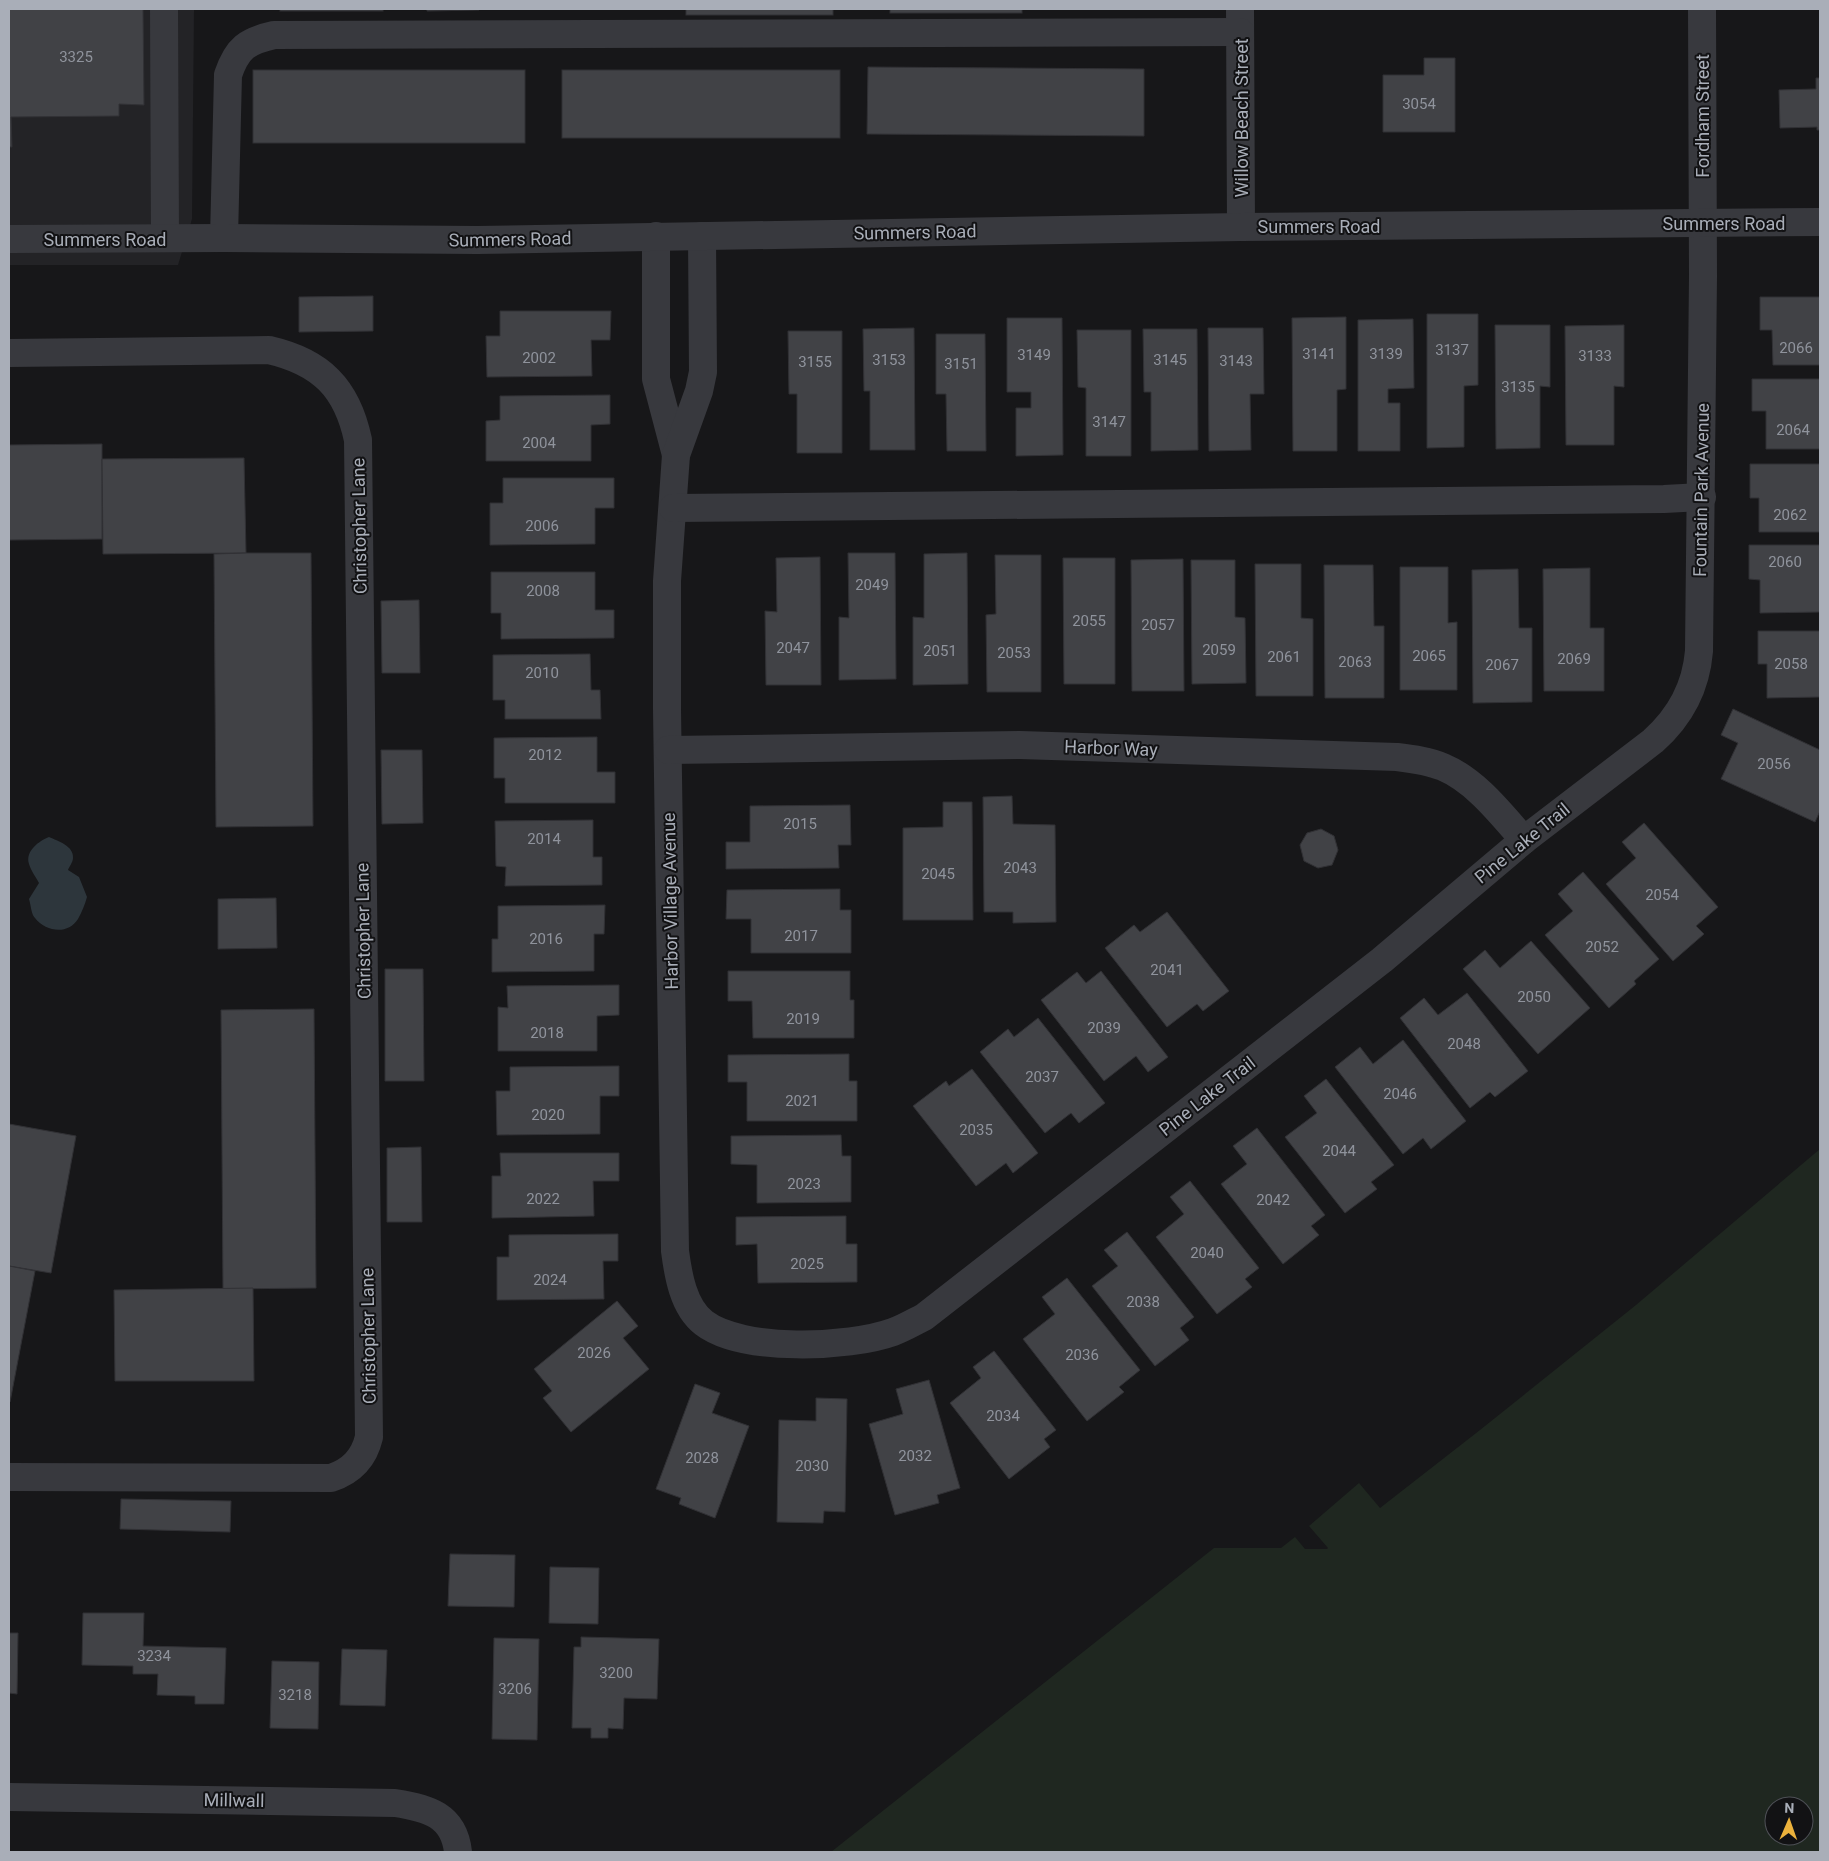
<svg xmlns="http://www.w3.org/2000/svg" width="1829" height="1861" viewBox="0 0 1829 1861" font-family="Roboto,sans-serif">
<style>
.built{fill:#232326}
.green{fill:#1f2720;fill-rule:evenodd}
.water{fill:#2d363c}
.building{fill:#414246;stroke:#313135}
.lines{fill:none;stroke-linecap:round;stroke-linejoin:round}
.minor{stroke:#38393e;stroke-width:28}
.labels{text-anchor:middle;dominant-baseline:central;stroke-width:4;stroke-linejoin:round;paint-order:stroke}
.number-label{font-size:15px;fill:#8f939c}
.street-label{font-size:18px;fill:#a9aeb8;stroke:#121214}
</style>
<rect width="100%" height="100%" fill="#171719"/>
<polygon class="built" points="9,9 194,9 192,219 178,265 9,265"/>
<path class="green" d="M1820,1149V1852H831L1214,1548H1281L1295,1537L1305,1549H1327L1328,1548L1309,1526L1359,1483L1380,1508L1480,1430L1636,1305ZM1774,1806H1804V1836H1774Z"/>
<path class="water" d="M49,837C58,841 74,846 73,858C73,862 69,867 68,870L79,877L87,897C85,904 82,912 78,919C68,935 46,932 35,918C31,914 31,905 29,899L39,883C36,877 31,871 29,864C25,851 39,841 49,837Z"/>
<g class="building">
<polygon points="9,9 143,9 144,105 119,104 119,116 11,117 12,147 9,147"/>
<rect x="280" y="9" width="103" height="2"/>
<polygon points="427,9 479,9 479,10 427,11"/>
<rect x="686" y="9" width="147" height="6"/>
<rect x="890" y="9" width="132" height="4"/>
<polygon points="1424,58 1455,58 1455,132 1383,132 1383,75 1424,75"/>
<polygon points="868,67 1144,69 1144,136 867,134"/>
<rect x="253" y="70" width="272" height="73"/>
<rect x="562" y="70" width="278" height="68"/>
<polygon points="1816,78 1820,78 1820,130 1817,130 1817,127 1780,128 1779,90 1816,89"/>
<polygon points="373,296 373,331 299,332 299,297"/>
<polygon points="1760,297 1820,297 1820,365 1773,365 1772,330 1760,330"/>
<polygon points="500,311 611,311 610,340 591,340 592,376 487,377 486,336 500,336"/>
<polygon points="1427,314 1478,314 1478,385 1464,386 1464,447 1427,448"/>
<polygon points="1346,317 1346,389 1337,390 1337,451 1293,451 1292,318"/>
<polygon points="1007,318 1062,318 1063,455 1016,456 1016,408 1031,408 1031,392 1007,392"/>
<polygon points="1413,319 1414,388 1388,389 1388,403 1400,403 1400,451 1358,451 1358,320"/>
<polygon points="1495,325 1550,325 1550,387 1540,386 1540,448 1496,449"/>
<polygon points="1624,325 1624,387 1614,386 1614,445 1566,445 1565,326"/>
<polygon points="914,328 915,450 870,450 870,391 864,391 863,329"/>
<polygon points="1208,328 1263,328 1264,394 1250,394 1251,450 1209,451"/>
<polygon points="1143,329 1197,329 1198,450 1151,451 1151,392 1144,392"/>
<polygon points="1077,330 1131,330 1131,456 1086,456 1086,388 1078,387"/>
<polygon points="788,331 842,331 842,453 797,453 797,394 789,394"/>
<polygon points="936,334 985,334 986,451 947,451 946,394 936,394"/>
<polygon points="1752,379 1820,379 1820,449 1766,449 1766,411 1752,411"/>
<polygon points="610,395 610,424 591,425 591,461 486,461 486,421 500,420 500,396"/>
<polygon points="102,444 102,539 9,540 9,445"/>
<polygon points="244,458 246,553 103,554 102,459"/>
<polygon points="1750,464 1820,464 1820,532 1759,532 1759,498 1750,498"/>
<polygon points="503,478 614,478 614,508 595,508 595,544 490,545 490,503 503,503"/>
<polygon points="1749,545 1820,545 1820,612 1760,613 1760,580 1749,579"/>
<polygon points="246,553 311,553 313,826 216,827 214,554"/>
<polygon points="848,553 895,553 896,679 839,680 839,617 849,618"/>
<polygon points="967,553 968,684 913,685 913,617 924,618 924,554"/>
<polygon points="995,555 1041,555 1041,692 987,692 986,615 996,614"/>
<polygon points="820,557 821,685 766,685 765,611 777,612 776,558"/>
<polygon points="1063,558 1115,558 1115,684 1064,684"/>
<polygon points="1183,559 1184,691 1132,691 1131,560"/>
<polygon points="1191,560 1235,560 1235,617 1245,618 1246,683 1192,684"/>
<polygon points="1255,564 1301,564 1301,618 1313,619 1313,696 1256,696"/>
<polygon points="1324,565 1373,565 1374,626 1384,626 1384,698 1325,698"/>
<polygon points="1400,567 1448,567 1448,623 1457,622 1457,690 1400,690"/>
<polygon points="1590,568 1590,628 1604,628 1604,691 1544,691 1543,569"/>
<polygon points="1518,569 1519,628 1532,628 1532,702 1473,703 1472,570"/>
<polygon points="491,572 595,572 595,610 614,610 614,638 501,639 501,613 491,613"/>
<polygon points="419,600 420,673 382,673 381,601"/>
<polygon points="1758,631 1820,631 1820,697 1767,698 1767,664 1758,664"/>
<polygon points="590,654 591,690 600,690 601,719 505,719 505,700 493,700 493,655"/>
<polygon points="1733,709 1820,750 1820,811 1815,822 1721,779 1738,743 1721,735"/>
<polygon points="597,737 597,772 615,772 615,803 505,803 505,778 494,778 494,738"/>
<polygon points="381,750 422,750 423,823 382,824"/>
<polygon points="1012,796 1013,824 1055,825 1056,922 1013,923 1013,912 984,912 983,797"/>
<polygon points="943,802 972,802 973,920 903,920 903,828 943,827"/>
<polygon points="850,805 851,845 838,845 839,868 726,869 726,842 750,842 750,806"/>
<polygon points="593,820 593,857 602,857 602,885 505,886 506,867 496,866 495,821"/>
<polygon points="1644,823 1718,907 1696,926 1704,934 1673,961 1606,884 1636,858 1622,842"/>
<polygon points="1321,829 1334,836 1338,850 1332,865 1318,868 1304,861 1300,845 1307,833"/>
<polygon points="1583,872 1659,959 1634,981 1636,984 1609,1008 1545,935 1573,911 1558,894"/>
<polygon points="840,889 840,910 851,910 851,953 751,953 751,919 726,919 727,890"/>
<polygon points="276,898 277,948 218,949 218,899"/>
<polygon points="605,905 604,934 594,934 594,971 492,972 492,939 498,939 498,906"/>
<polygon points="1167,912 1229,991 1203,1011 1197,1004 1167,1027 1105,948 1134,925 1140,932"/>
<polygon points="1531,941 1590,1008 1538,1054 1463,969 1485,950 1500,968"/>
<polygon points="385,969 423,969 424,1081 385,1081"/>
<polygon points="728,971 850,971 850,1000 854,1000 854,1038 753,1038 752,1001 728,1001"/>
<polygon points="1101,971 1168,1057 1148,1072 1136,1056 1104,1081 1041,1000 1077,972 1086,983"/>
<polygon points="619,985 619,1015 597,1016 597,1051 498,1051 498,1007 508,1008 507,986"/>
<polygon points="1467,993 1528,1071 1495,1097 1490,1092 1470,1108 1400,1018 1424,998 1438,1015"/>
<polygon points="314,1009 316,1288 223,1289 221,1010"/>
<polygon points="1038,1018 1105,1103 1079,1123 1071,1113 1045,1133 980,1052 1008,1029 1014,1037"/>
<polygon points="1403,1040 1466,1121 1431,1149 1423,1138 1403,1154 1335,1067 1360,1047 1373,1064"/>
<polygon points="849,1054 849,1081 857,1081 857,1121 747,1121 747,1082 728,1082 728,1055"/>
<polygon points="619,1066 619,1096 600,1096 600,1134 497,1135 496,1091 510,1091 510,1067"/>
<polygon points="972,1069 1038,1153 1013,1173 1006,1163 976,1186 913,1106 946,1081 949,1086"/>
<polygon points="1326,1079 1394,1165 1371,1182 1377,1189 1345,1213 1285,1137 1317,1113 1304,1096"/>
<polygon points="9,1124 76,1136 51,1273 9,1266"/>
<polygon points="1257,1128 1325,1215 1311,1226 1319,1235 1283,1264 1221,1184 1247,1164 1233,1146"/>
<polygon points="841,1135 842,1156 851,1156 851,1202 757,1203 757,1165 731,1164 731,1136"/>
<polygon points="421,1147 422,1222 387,1222 387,1148"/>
<polygon points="500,1153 619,1153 619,1181 593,1181 594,1216 492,1218 492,1176 501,1176"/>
<polygon points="1190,1181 1259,1268 1245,1279 1252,1287 1217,1314 1156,1237 1184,1214 1170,1197"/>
<polygon points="846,1216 846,1244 857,1244 857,1282 758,1283 757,1244 736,1245 736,1217"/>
<polygon points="1127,1232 1194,1317 1180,1328 1189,1340 1155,1366 1092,1286 1118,1266 1104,1250"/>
<polygon points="618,1234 618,1261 603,1261 604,1299 497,1300 497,1257 509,1257 509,1235"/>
<polygon points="9,1266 35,1271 10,1402 9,1401"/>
<polygon points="1067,1278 1140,1370 1119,1387 1124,1392 1087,1421 1023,1339 1055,1314 1042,1297"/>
<polygon points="253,1288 254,1381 115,1381 114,1290"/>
<polygon points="617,1301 638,1326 623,1338 649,1369 571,1432 543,1398 552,1391 534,1369"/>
<polygon points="994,1351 1056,1430 1044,1439 1050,1447 1009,1479 950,1403 981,1378 973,1367"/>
<polygon points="929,1380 960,1488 937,1495 939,1503 895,1515 869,1424 903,1414 896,1389"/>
<polygon points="695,1384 720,1393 712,1413 749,1426 715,1518 679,1504 681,1498 656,1489"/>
<polygon points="816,1398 847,1399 845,1512 824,1511 823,1523 777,1522 779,1420 816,1421"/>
<polygon points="121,1499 231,1501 230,1532 120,1529"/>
<polygon points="450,1554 515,1555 514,1607 448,1606"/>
<polygon points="550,1567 599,1568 598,1624 549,1623"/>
<polygon points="83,1613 144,1613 143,1646 226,1648 224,1704 195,1704 195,1696 157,1695 158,1674 133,1674 133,1666 82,1665"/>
<polygon points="9,1633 18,1633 17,1694 9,1693"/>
<polygon points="581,1637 659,1639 657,1699 624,1698 623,1729 608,1728 608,1738 591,1738 591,1728 572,1728 574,1647 581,1647"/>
<polygon points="494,1638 539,1639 537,1740 492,1739"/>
<polygon points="342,1649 387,1650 385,1706 340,1705"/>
<polygon points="272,1661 319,1662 318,1729 270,1728"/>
</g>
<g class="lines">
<g class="minor">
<polyline points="164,9 165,238"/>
<polyline points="1240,9 1241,227"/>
<polyline points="656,236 656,379 676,455"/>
<path d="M702,236L703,372L699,391L676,455L667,581V709L675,1251C678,1274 683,1307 704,1323C742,1352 849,1348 893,1332C904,1328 914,1322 924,1317L1382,960L1524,840L1653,741C1680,717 1696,688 1699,651L1703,276L1702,9"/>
<path d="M224,238L228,75C237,48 247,41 274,35L1240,32"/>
<polyline points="9,239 224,238 477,240 1241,227 1820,222"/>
<path d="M9,353L269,350C321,362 347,388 358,440L369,1437C364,1458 352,1471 331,1478L9,1477"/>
<polyline points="673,508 1664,499 1702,497"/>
<path d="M668,750L1020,745L1397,757C1413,759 1429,761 1443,767C1476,781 1501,814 1524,840"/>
<path d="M9,1797L395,1803C428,1808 454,1815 458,1852"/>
</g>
</g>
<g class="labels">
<g class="number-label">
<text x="76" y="57">3325</text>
<text x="1419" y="104">3054</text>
<text x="1796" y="348">2066</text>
<text x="1452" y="350">3137</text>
<text x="1319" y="354">3141</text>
<text x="1386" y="354">3139</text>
<text x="1034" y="355">3149</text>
<text x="1595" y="356">3133</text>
<text x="539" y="358">2002</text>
<text x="889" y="360">3153</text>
<text x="1170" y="360">3145</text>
<text x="1236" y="361">3143</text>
<text x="815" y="362">3155</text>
<text x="961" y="364">3151</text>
<text x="1518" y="387">3135</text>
<text x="1109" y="422">3147</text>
<text x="1793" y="430">2064</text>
<text x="539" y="443">2004</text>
<text x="1790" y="515">2062</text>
<text x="542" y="526">2006</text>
<text x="1785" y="562">2060</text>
<text x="872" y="585">2049</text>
<text x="543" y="591">2008</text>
<text x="1089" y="621">2055</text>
<text x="1158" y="625">2057</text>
<text x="793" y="648">2047</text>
<text x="1219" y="650">2059</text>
<text x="940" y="651">2051</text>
<text x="1014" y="653">2053</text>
<text x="1429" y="656">2065</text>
<text x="1284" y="657">2061</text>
<text x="1574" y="659">2069</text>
<text x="1355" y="662">2063</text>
<text x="1791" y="664">2058</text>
<text x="1502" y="665">2067</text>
<text x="542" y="673">2010</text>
<text x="545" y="755">2012</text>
<text x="1774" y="764">2056</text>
<text x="800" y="824">2015</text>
<text x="544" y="839">2014</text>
<text x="1020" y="868">2043</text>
<text x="938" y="874">2045</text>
<text x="1662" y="895">2054</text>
<text x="801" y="936">2017</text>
<text x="546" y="939">2016</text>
<text x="1602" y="947">2052</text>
<text x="1167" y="970">2041</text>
<text x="1534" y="997">2050</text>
<text x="803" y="1019">2019</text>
<text x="1104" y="1028">2039</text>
<text x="547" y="1033">2018</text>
<text x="1464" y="1044">2048</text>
<text x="1042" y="1077">2037</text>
<text x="1400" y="1094">2046</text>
<text x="802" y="1101">2021</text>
<text x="548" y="1115">2020</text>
<text x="976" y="1130">2035</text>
<text x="1339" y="1151">2044</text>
<text x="804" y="1184">2023</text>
<text x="543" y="1199">2022</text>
<text x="1273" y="1200">2042</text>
<text x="1207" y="1253">2040</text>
<text x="807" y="1264">2025</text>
<text x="550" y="1280">2024</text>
<text x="1143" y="1302">2038</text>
<text x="594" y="1353">2026</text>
<text x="1082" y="1355">2036</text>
<text x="1003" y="1416">2034</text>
<text x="915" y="1456">2032</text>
<text x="702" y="1458">2028</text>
<text x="812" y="1466">2030</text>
<text x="154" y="1656">3234</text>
<text x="616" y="1673">3200</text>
<text x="515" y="1689">3206</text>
<text x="295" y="1695">3218</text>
</g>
<g class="street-label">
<text transform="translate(1702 116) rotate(-90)">Fordham Street</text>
<text transform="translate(1241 118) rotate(-90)">Willow Beach Street</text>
<text x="1724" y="223">Summers Road</text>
<text x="1319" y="226">Summers Road</text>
<text transform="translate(915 232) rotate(-1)">Summers Road</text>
<text x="105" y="239">Summers Road</text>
<text transform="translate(510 239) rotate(-1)">Summers Road</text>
<text transform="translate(1701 490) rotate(-89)">Fountain Park Avenue</text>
<text transform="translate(359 526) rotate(-91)">Christopher Lane</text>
<text transform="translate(1111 748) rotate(2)">Harbor Way</text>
<text transform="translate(1522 843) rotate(-39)">Pine Lake Trail</text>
<text transform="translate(670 901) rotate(-91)">Harbor Village Avenue</text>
<text transform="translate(363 931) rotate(-91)">Christopher Lane</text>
<text transform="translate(1207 1096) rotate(-38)">Pine Lake Trail</text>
<text transform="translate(368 1336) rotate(-91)">Christopher Lane</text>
<text transform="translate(234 1800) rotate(1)">Millwall</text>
</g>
</g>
<rect width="1829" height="1861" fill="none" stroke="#a9aeb8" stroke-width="20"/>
<g transform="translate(1789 1821) rotate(2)"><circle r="24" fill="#121214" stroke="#4e5056"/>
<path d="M0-4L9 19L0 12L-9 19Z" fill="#ecb23c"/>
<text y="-8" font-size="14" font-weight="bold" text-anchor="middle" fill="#a9aeb8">N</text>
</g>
</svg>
